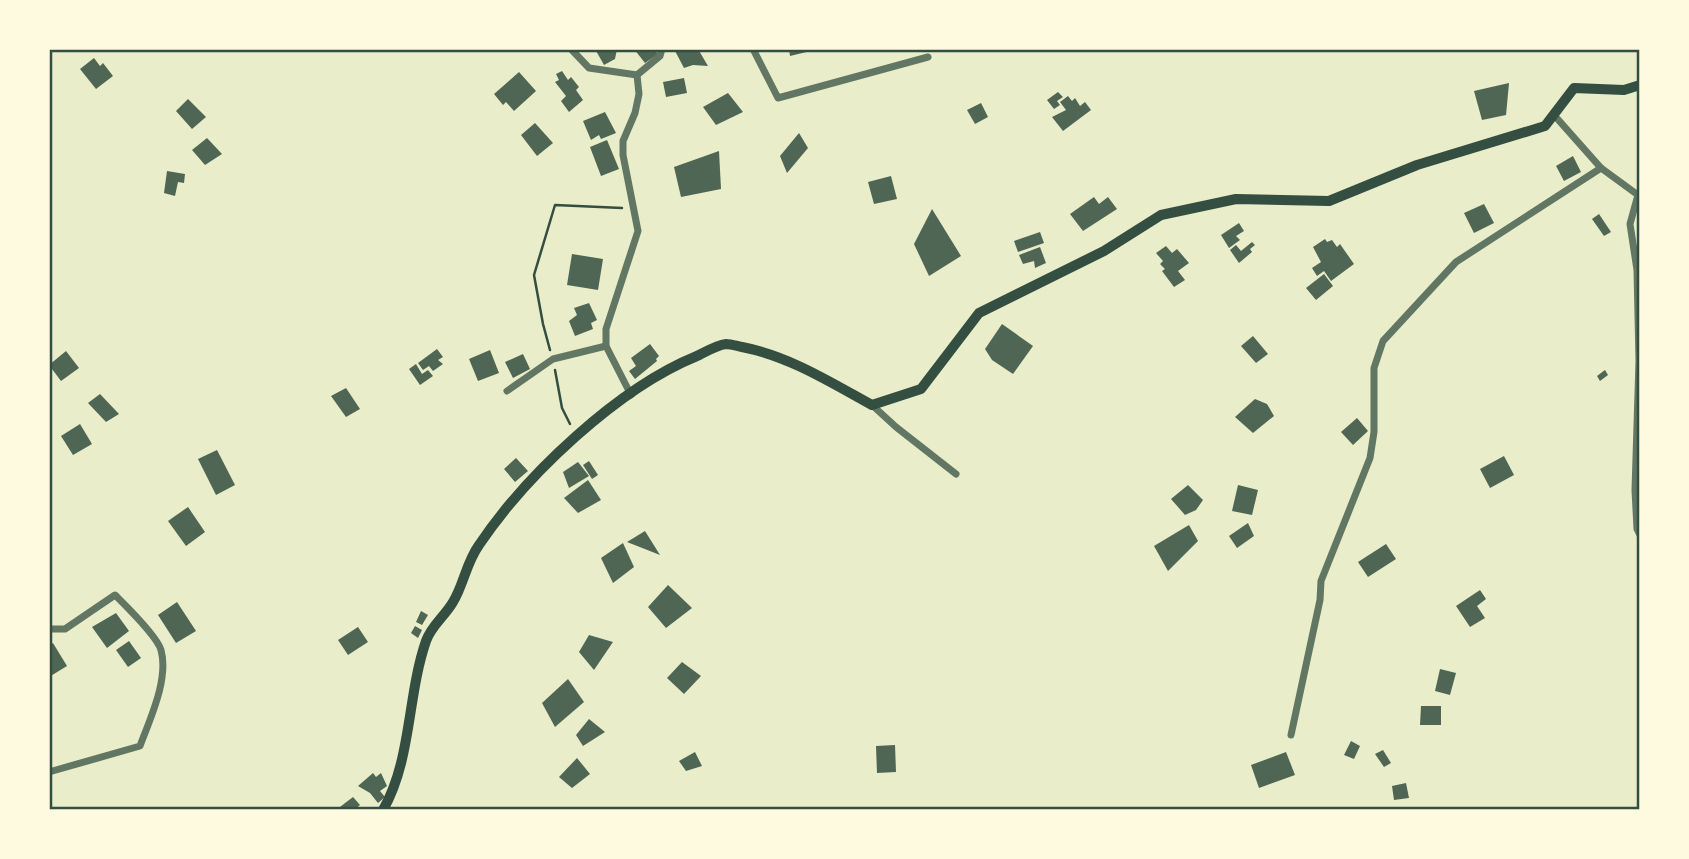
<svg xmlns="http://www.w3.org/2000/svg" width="1689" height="859" viewBox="0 0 1689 859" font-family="Arial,sans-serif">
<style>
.building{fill:#4f6655}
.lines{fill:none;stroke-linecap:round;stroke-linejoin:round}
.path{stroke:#344e41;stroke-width:2.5}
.minor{stroke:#617663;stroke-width:7}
.secondary{stroke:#344e41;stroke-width:10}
.neatline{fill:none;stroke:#344e41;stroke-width:2.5}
</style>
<rect width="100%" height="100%" fill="#e9edc9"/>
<g class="building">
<polygon points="595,49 617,49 615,59 604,65"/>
<polygon points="634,49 654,49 658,54 645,63"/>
<polygon points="674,49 698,49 708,66 693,65 684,68"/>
<polygon points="789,49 815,49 815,50 790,56"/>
<polygon points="94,58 100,66 103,63 113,76 96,89 80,69"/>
<polygon points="562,71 568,80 571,77 579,87 576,90 583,100 569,112 561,101 566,96 555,82 559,80 556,74"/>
<polygon points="519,72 536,91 514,111 506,102 503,105 494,94"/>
<polygon points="684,78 687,93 666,97 663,82"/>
<polygon points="1509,83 1506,115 1482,120 1474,91"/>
<polygon points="1058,92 1063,97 1057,101 1060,105 1054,109 1047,100"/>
<polygon points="728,93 743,112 716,125 703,107"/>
<polygon points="1068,96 1072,101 1075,98 1080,106 1085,102 1091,110 1063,131 1052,117 1066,110 1060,102"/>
<polygon points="188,99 206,117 192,129 176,111"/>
<polygon points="981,103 988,117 975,124 967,110"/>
<polygon points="605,112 616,133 601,139 599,135 591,140 583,121"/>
<polygon points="535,123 553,143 537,156 521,135"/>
<polygon points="799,133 808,148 787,173 780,156"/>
<polygon points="207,138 222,154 205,165 192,150"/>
<polygon points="607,140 619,169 601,176 590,147"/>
<polygon points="719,151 721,189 681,197 674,167"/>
<polygon points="1573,156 1581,172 1564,181 1556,166"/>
<polygon points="167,171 185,174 184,183 178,182 175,196 164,193"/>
<polygon points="891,176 897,199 874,204 868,182"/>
<polygon points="1094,197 1099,204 1108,197 1117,209 1083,231 1070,214"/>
<polygon points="1484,204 1494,223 1474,233 1464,213"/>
<polygon points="932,209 961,256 929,276 914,244"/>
<polygon points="1599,214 1611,232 1604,236 1592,219"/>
<polygon points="1239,223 1244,231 1236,236 1240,240 1229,248 1221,235"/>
<polygon points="1040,232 1044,243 1018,252 1014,241"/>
<polygon points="1325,239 1327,242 1332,240 1337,247 1340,244 1354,264 1331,281 1324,271 1317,276 1312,268 1321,262 1313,247"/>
<polygon points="1252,242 1255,245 1250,249 1252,252 1239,263 1230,250 1236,245 1241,251"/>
<polygon points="1166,246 1172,253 1177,249 1189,263 1178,271 1185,280 1174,287 1162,271 1165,269 1160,264 1163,261 1156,253"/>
<polygon points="1040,247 1046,263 1035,268 1034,261 1023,264 1019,255"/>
<polygon points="572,254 603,259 598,290 567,285"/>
<polygon points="1324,274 1333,286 1316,300 1306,288"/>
<polygon points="589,303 597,320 591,323 593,329 575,336 569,321 577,315 574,308"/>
<polygon points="1002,324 1033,346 1013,374 992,360 985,349"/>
<polygon points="1253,336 1268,354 1256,363 1241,346"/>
<polygon points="650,344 659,356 656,359 657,361 635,379 629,371 636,366 631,358"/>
<polygon points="437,349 443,357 438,360 443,364 433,371 429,366 423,370 418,363"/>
<polygon points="490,350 499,373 478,381 469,359"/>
<polygon points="66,351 79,368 61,381 49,365"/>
<polygon points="523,354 530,369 513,378 505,362"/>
<polygon points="416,364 422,374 428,370 433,376 420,385 409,369"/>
<polygon points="1605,370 1608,375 1600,381 1597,376"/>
<polygon points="346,388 360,409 346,417 331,396"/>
<polygon points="100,394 119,414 106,422 88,403"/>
<polygon points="1255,399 1267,404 1274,416 1253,433 1235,417"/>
<polygon points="1357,418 1368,431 1353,445 1341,432"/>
<polygon points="80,424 92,444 73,455 61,436"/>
<polygon points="217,450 235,485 216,495 198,459"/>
<polygon points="1504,456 1514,475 1490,488 1480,469"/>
<polygon points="516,458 528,471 515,482 504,469"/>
<polygon points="589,461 598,475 592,479 583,465"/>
<polygon points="578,462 589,476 569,488 563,472"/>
<polygon points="588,480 601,500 578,513 564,498"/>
<polygon points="1188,485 1203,500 1196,510 1185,515 1171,499"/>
<polygon points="1238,485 1258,490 1252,515 1232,511"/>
<polygon points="188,507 205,532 186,546 168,521"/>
<polygon points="1248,523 1254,536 1237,548 1229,536"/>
<polygon points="1189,525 1198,541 1168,571 1154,546"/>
<polygon points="645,531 660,555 627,542"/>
<polygon points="623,543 634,567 613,583 601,558"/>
<polygon points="1386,544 1396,559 1368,577 1358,562"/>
<polygon points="668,585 692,608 666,628 648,607"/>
<polygon points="1480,590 1486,599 1477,606 1485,618 1470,627 1456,606"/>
<polygon points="177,602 196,631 176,643 158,615"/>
<polygon points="421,611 428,615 422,625 416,622"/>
<polygon points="116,613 129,631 107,648 92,627"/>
<polygon points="415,626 422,630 418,638 411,633"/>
<polygon points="358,627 368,642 348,655 338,640"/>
<polygon points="589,635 613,642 594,670 579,652"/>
<polygon points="129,641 141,658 128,667 116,650"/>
<polygon points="53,643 67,666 49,677 49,646"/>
<polygon points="682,662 701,676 684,694 667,678"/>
<polygon points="1440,669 1456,673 1450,695 1435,691"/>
<polygon points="568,679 584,702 555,727 542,703"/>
<polygon points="1421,706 1441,706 1441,725 1420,725"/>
<polygon points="589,719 605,732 583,746 576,735"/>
<polygon points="1351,741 1360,746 1354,759 1344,755"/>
<polygon points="895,745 896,772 877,773 876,746"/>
<polygon points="1383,750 1391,763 1384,767 1375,754"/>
<polygon points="695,752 702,766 686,771 679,761"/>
<polygon points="1286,752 1295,775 1259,788 1251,765"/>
<polygon points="577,758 590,774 572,788 559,777"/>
<polygon points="373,773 376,777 381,773 387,786 380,791 385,797 378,803 370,793 358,786"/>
<polygon points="1406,783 1409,798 1394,800 1392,786"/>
<polygon points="353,797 360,805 354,810 336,810"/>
</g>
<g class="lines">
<g class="path">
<polyline points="550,350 543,324 534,275 555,205 622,208"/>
<polyline points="555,370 562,408 570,424"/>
</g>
<g class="minor">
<polyline points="571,49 589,68 637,75"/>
<polyline points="753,49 778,98 928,57"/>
<polyline points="1554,115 1601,168 1638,195 1630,224 1637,270 1639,361 1635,490 1637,529 1640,535"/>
<polyline points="507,391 553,359 606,346"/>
<polyline points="631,395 606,346 606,329 638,231 623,155 623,141 635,113 639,94 637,75 660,56 662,49"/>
<polyline points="872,405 896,427 956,474"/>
<path d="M49,629H65L115,595C126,606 157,636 161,650C169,679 150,719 140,746L49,772"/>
<polyline points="1291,735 1320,600 1321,581 1370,458 1374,432 1374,368 1383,341 1456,262 1601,168"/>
</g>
<path class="secondary" d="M383,810C412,759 407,696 426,641C431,626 445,616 453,602C464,584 466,563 479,545C526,475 618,388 697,356C705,352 717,345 726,344C731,344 737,346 742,347C789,356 830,382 872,405L921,389L979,313L1104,251L1161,215L1236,199L1329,201L1417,165L1545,126L1574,88L1624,90L1640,85"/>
</g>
<rect width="1689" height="859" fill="none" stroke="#fefae0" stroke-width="102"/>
<rect x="51" y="51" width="1587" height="757" class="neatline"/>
</svg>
